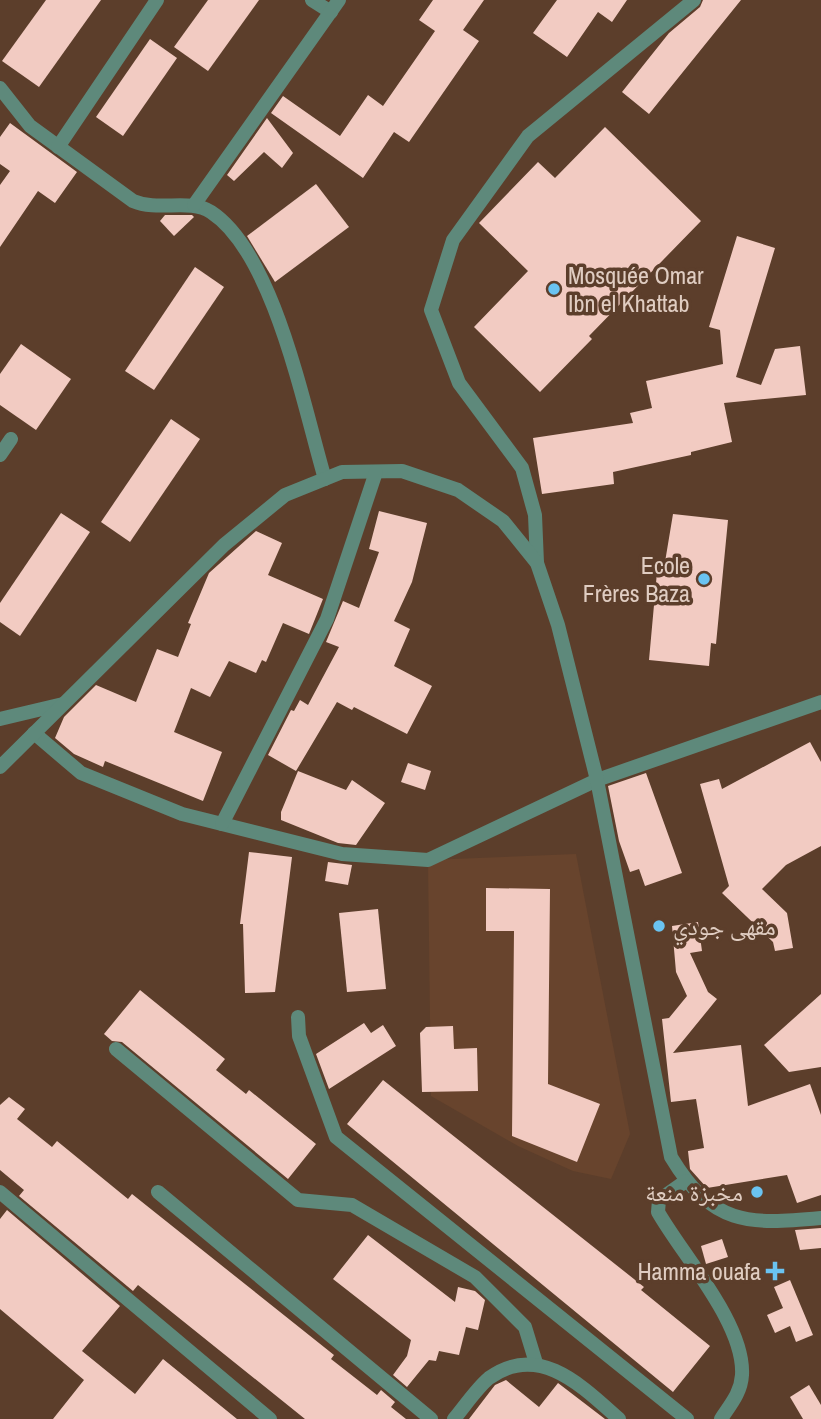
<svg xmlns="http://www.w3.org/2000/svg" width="821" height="1419" viewBox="0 0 821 1419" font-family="'Archivo Narrow','Noto Naskh Arabic',sans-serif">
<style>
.built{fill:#68442d}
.building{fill:#f2cbc2}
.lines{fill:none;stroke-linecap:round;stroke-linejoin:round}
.minor{stroke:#5e897b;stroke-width:14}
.poi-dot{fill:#6ac3f1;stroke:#5c3e2b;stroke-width:2.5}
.labels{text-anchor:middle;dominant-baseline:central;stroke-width:7;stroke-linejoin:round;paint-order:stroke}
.poi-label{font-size:24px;fill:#e0cdc2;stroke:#5c3e2b;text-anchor:end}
</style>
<rect width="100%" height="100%" fill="#5c3e2b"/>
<polygon class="built" points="576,854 630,1134 611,1179 573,1171 518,1146 431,1096 428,860"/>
<g class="building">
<polygon points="46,0 101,0 39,87 2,61"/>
<polygon points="208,0 259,0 208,71 174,47"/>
<polygon points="433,0 484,0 463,30 479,41 409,142 394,132 363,178 271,113 283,96 340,136 368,95 383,106 435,31 419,20"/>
<polygon points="557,0 627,0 612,22 598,12 567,57 533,33"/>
<polygon points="703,0 741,0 649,114 622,92 669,33 700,7"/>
<polygon points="150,39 177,58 123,136 96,117"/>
<polygon points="267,118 293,153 282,168 264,152 234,181 227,175"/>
<polygon points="10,123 77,172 55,203 38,191 0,247 0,185 10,171 0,164 0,137"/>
<polygon points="605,127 701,221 589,336 592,339 540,392 474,327 528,271 479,223 538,162 555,178"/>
<polygon points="316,184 349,227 275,282 247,236"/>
<polygon points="165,215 192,215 194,217 174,236 160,221"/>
<polygon points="737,236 775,248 736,377 761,385 775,349 800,346 806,395 724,403 732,442 691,452 691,455 613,472 614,484 542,494 533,438 633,423 630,413 652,408 646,381 723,364 720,330 709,327"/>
<polygon points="195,267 224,287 154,390 125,371"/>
<polygon points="21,344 71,379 36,430 0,405 0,374"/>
<polygon points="171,419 200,439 130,542 101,522"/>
<polygon points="379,511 427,523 412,582 394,621 410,629 394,666 432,686 407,734 354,707 352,710 337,702 296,771 268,755 291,710 294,711 300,700 308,705 339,647 326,642 343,601 359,608 379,552 369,549"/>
<polygon points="61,513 90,532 20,636 0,622 0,603"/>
<polygon points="673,514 728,520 716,644 711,643 709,666 649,660 658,561 665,562"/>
<polygon points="256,531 282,543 268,575 323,599 309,634 283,623 266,662 262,660 256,673 229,661 210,697 191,688 174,732 222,752 203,801 105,761 103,767 74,754 55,738 64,717 96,685 136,702 157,649 178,657 191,624 188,623 209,573"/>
<polygon points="810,742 821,762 821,846 786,865 762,889 787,913 793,948 775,951 773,942 722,893 729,886 700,784 719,779 722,789"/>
<polygon points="408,763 431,771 425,790 401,782"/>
<polygon points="298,771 346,790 352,780 385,803 356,845 338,843 281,820 281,812"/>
<polygon points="646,773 682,873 645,886 639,869 630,872 619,841 608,786"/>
<polygon points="249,852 292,857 275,992 245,993 243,924 240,924"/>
<polygon points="328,862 352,865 348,885 325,881"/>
<polygon points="486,888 550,889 548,1084 600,1104 577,1162 512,1136 514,931 486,931"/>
<polygon points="378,909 386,989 347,992 339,913"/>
<polygon points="698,922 702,951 690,953 708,992 717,999 673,1053 741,1045 748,1106 810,1084 821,1115 821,1195 797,1203 787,1175 707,1188 690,1169 688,1151 704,1148 696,1099 671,1102 662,1019 669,1018 687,996 676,972 672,926"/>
<polygon points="140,990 225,1059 216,1070 246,1094 249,1090 316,1144 288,1179 122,1042 112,1041 104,1034"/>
<polygon points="821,994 821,1067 789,1072 764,1045"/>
<polygon points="364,1023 371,1033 383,1025 396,1046 329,1089 316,1054"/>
<polygon points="453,1026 454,1049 477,1048 478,1091 422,1092 420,1033 426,1027"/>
<polygon points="383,1080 644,1287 641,1290 710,1346 673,1392 347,1124"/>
<polygon points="9,1097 25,1109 17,1119 52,1147 57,1141 128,1199 132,1194 334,1355 331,1359 377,1395 381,1390 395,1402 391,1407 406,1419 305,1419 138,1285 133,1291 19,1196 24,1190 0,1170 0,1105"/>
<polygon points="7,1210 120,1306 82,1351 135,1394 163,1359 237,1419 53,1419 84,1380 0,1309 0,1219"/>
<polygon points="821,1228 821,1248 800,1250 795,1230"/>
<polygon points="368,1235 455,1302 458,1287 475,1291 485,1300 478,1330 466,1327 459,1355 439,1351 436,1361 429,1360 407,1387 393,1375 407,1356 411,1340 333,1279"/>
<polygon points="722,1239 728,1257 706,1264 701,1246"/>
<polygon points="790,1280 813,1335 796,1342 790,1326 775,1333 767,1315 783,1308 774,1287"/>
<polygon points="506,1380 539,1407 558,1383 605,1419 469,1419 495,1385"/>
<polygon points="809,1385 821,1405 821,1419 803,1419 790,1397"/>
</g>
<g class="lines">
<g class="minor">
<polyline points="312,0 331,12"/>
<path d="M0,88L30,126L133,201C159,212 189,198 211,212C274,253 304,408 325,479"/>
<polyline points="58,147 157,0"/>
<polyline points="194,205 339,0"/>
<polyline points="0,455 11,439"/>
<polyline points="537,563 535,515 522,468 459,383 431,310 453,240 528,136 694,0"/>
<polyline points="0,719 63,704"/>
<polyline points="34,733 81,773 182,814 342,854 428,860 597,780 821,702"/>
<path d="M0,767L224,545L285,495L342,472L402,471L458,490L503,521L537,563L558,625L597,780L671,1157C712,1225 747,1225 821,1218"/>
<polyline points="222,824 327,619 376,472"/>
<polyline points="298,1017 299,1036 336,1137 687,1419"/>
<polyline points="116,1049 298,1200 352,1205 475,1277 525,1327 536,1363"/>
<path d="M686,1181L659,1200L658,1212C683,1256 745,1324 742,1375C741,1393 730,1405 721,1419"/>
<polyline points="0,1192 270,1419"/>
<polyline points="158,1192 431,1419"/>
<path d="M454,1419C465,1406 476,1389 489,1378C539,1342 582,1386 619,1419"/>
</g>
</g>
<g class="poi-dot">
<circle cx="554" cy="289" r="7"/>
<circle cx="704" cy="579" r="7"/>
<circle cx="659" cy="926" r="7"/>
<circle cx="757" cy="1192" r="7"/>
<path d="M771.5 1260.5h7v7h7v7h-7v7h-7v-7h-7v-7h7z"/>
</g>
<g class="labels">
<g class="poi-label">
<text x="568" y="275" text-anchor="start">Mosquée Omar<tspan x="568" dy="28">Ibn el Khattab</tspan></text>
<text x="690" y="565">Ecole<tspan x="690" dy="28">Frères Baza</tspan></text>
<text x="673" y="926" text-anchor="start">مقهى جودي</text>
<text x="743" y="1192">مخبزة منعة</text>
<text x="761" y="1271">Hamma ouafa</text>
</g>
</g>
</svg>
